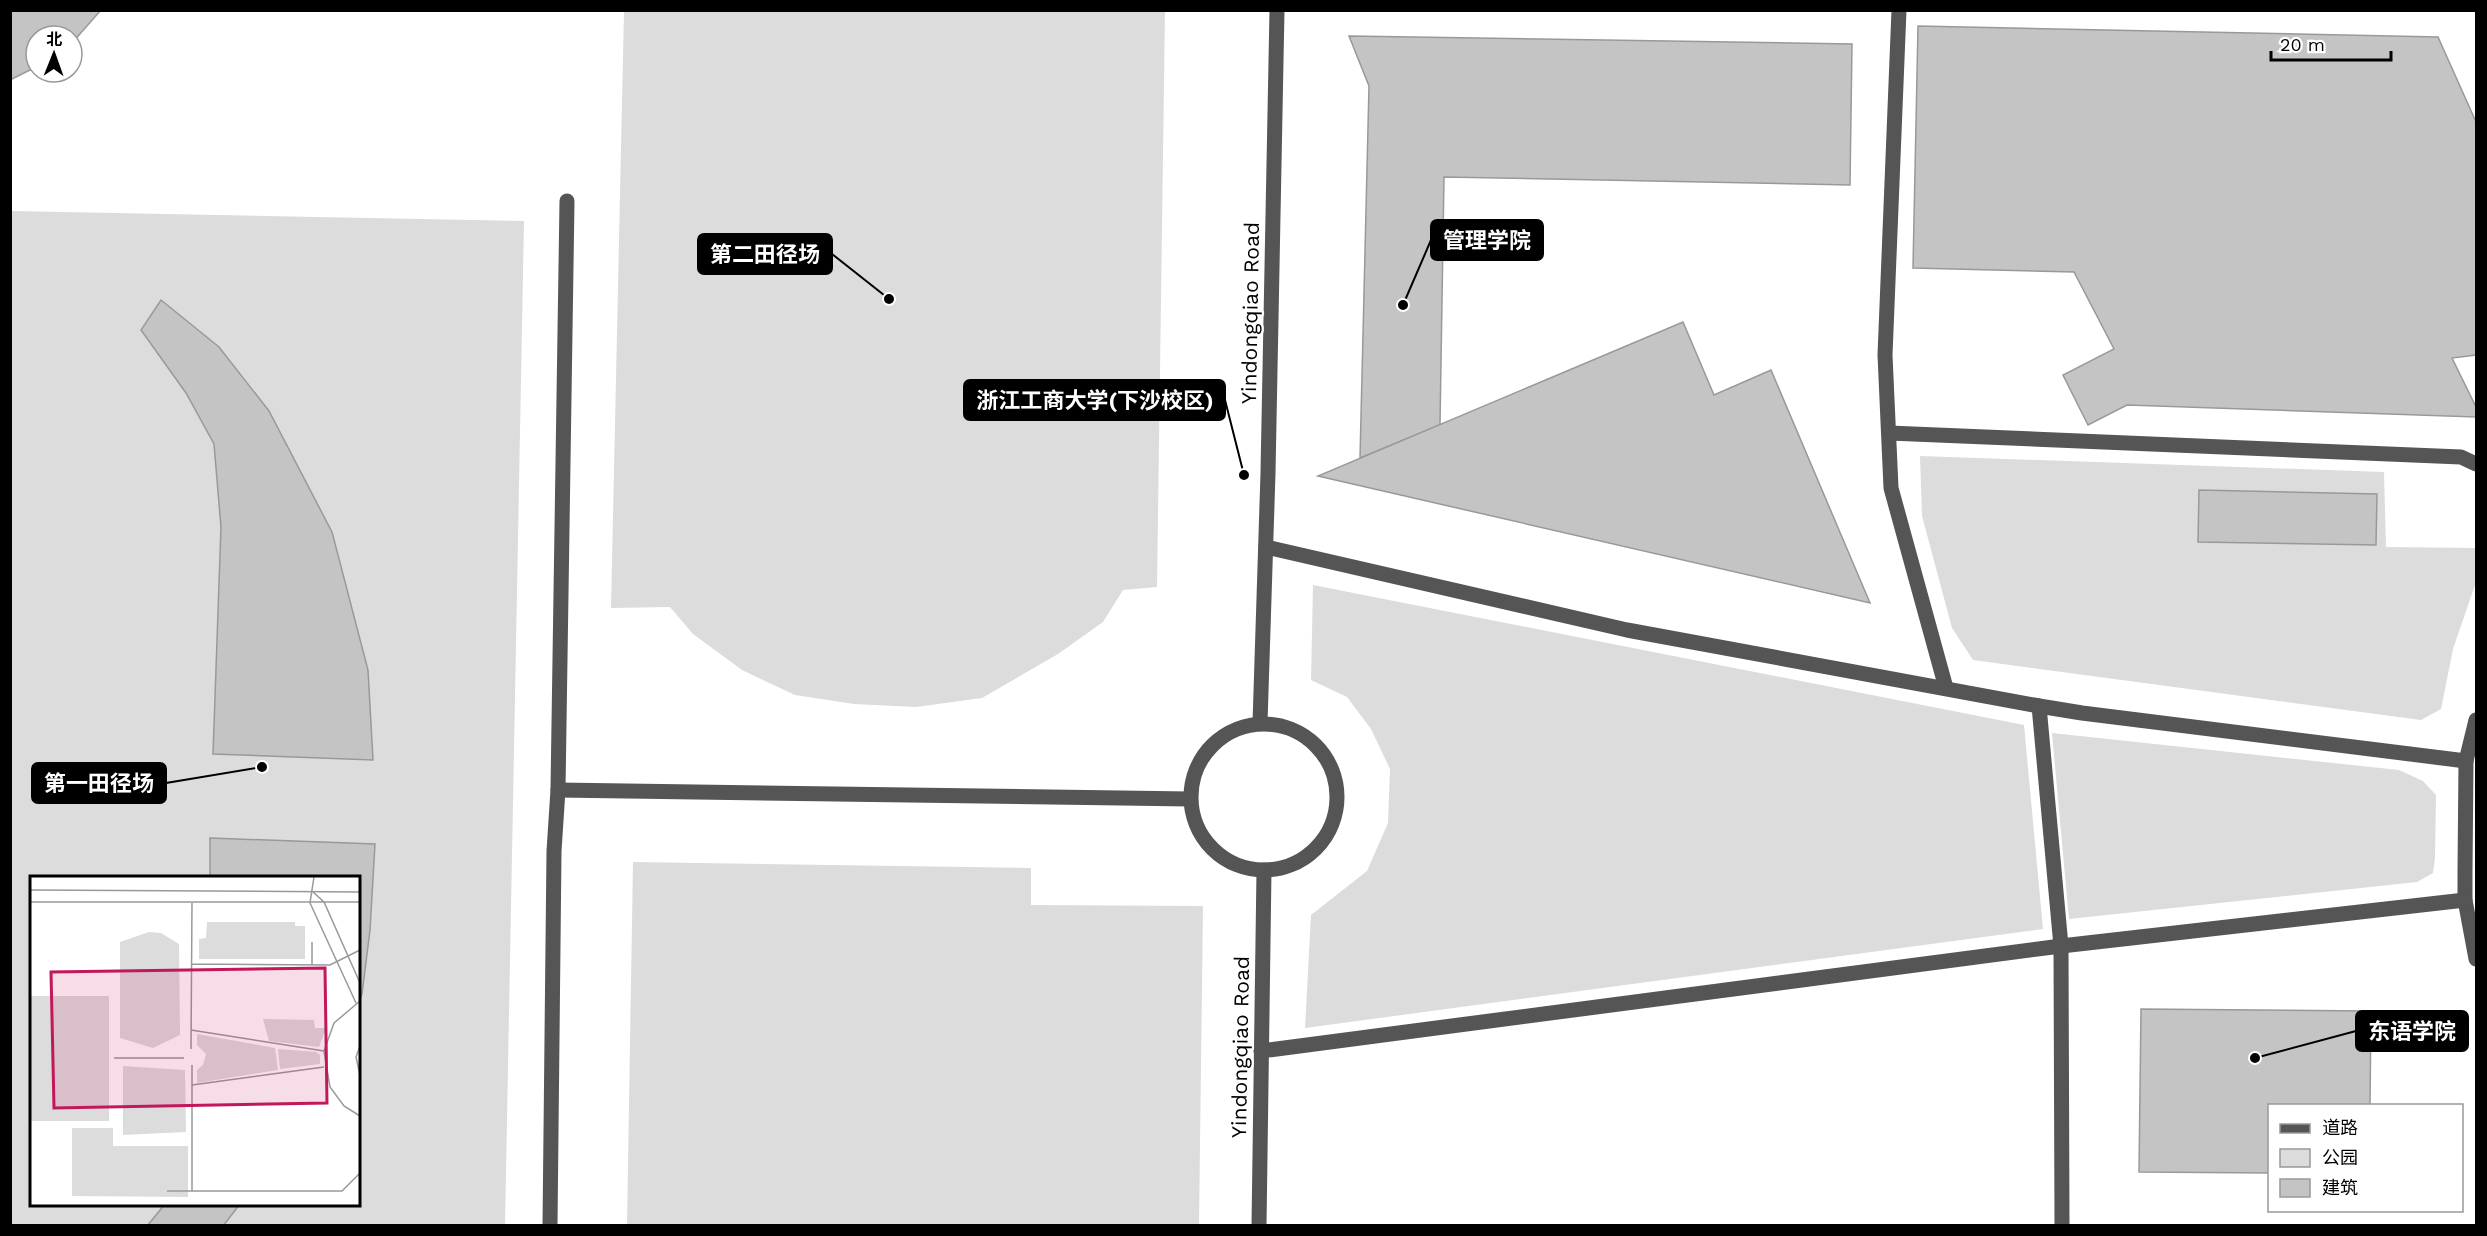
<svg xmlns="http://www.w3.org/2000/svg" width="2487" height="1236" viewBox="0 0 2487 1236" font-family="'Work Sans','Noto Sans SC',sans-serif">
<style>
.green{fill:#dcdcdc;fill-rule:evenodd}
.building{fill:#c4c4c4;stroke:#999;stroke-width:1.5}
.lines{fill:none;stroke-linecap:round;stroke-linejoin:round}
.minor{stroke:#555;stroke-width:15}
.labels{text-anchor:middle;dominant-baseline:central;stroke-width:4.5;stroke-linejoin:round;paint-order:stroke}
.street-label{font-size:21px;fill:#000;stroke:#fff}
.inset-road{fill:none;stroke:#999;stroke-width:1.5}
.view{fill:#c2185b;fill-opacity:0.15;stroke:#c2185b;stroke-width:3}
.inset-edge{fill:none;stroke:#000;stroke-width:3}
.leader{fill:none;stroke:#000;stroke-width:2}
.callout-dot{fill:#000;stroke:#fff;stroke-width:2}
.callout{fill:#000;stroke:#000;stroke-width:2}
.callout-label{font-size:22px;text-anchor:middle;font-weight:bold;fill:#fff}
</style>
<rect width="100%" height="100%" fill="#fff"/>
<g class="green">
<polygon points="624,11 1165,11 1157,587 1123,590 1103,622 1058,654 982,698 916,707 854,704 795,695 742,670 693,634 670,607 611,608"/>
<path d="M11,211L524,221L505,1225L11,1226ZM32,878H358V1204H32Z"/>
<polygon points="1920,456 2384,472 2386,547 2476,548 2476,582 2453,649 2441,709 2421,720 1973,660 1952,628 1922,516"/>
<polygon points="1313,585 2024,725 2043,929 1305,1028 1311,915 1367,871 1388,823 1390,769 1371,729 1347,697 1311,680"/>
<polygon points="2052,733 2399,770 2423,781 2436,795 2435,858 2433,873 2417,882 2069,919"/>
<polygon points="633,862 1031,868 1031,905 1203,906 1199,1225 627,1225"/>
</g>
<g class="building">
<polygon points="10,10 101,10 72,43 72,36 36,36 36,67 10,80"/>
<polygon points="1918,26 2438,37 2476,122 2476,355 2452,358 2476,407 2476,417 2127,405 2088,425 2063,375 2114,349 2074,272 1913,268"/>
<polygon points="1349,36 1852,44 1850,185 1444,177 1440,425 1360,458 1369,86"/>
<polygon points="161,300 219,347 269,411 332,532 368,670 373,760 213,754 221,527 214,444 186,393 141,330"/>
<polygon points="1683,322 1714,395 1771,370 1870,603 1318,476"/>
<polygon points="2199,490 2377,494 2376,545 2198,542"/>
<polygon points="210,838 375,844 370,930 362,994 358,1003 358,878 210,878"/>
<polygon points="2141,1009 2371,1011 2370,1106 2270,1106 2270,1173 2139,1172"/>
<polygon points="165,1204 240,1204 223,1226 147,1226"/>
</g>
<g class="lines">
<g class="minor">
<polyline points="1899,10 1885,355 1891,488 1946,688"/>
<polyline points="1889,433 2461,457 2476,464"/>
<polyline points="1266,547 1627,630 2039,706 2082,713 2466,761"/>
<polyline points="2039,706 2061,946 2062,1226"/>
<polyline points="2476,720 2466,761 2465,872 2465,900 2476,959"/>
<polyline points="1260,723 1268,473 1277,10"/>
<circle cx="1264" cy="797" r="73"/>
<polyline points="558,790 1190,799"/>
<polyline points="1261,1051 2061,946 2465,900"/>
<polyline points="550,1226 554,851 558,790 567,201"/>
<polyline points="1259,1226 1264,870"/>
</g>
</g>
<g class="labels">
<g class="street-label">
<text transform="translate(1250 313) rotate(-89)">Yindongqiao Road</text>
<text transform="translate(1240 1047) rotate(-89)">Yindongqiao Road</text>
</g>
</g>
<g transform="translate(30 876)">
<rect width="330" height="330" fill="#fff"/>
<path d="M177,46H265V50H275V83H169V63L176,62ZM119,56L131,57L149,68L150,159L123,172L90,162V66ZM0,120H79V245H0ZM233,143L284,144L285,152H296L289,171L239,165ZM167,158L245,172L248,194L167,207V194L173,189L176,178L167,169ZM248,173L286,176L290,179V188L250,193ZM93,190L155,194L156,256L93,259ZM42,252H83V270H158V321L42,320Z" fill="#dcdcdc"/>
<path class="inset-road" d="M284,1L280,27L326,127M0,14L330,16M283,16L294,26L330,107M0,26H330M282,66V89M162,88L300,89L330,74M330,125L304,147L294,175L300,211L314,230L330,240M161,154L294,175M330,170L326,181L330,199M161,173L162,27M84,182H154M162,189V315M162,209L294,191M137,315H312L330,297"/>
<path class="view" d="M295,92L297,227L24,232L21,96Z"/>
<rect width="330" height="330" class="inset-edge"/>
</g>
<path class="leader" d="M1403 305L1431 240M889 299L832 254M1244 475L1225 400M262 767L166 783M2255 1058L2356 1031"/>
<g class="callout-dot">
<circle cx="1403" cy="305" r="6"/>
<circle cx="889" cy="299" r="6"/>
<circle cx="1244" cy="475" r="6"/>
<circle cx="262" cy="767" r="6"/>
<circle cx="2255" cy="1058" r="6"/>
</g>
<g class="callout">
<rect x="1431" y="220" width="112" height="40" rx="6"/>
<rect x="698" y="234" width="134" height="40" rx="6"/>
<rect x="964" y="380" width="261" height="40" rx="6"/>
<rect x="32" y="763" width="134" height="40" rx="6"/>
<rect x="2356" y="1011" width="112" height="40" rx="6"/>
</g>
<g class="callout-label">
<text x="1487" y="248">管理学院</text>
<text x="765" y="262">第二田径场</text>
<text x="1095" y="408">浙江工商大学(下沙校区)</text>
<text x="99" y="791">第一田径场</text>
<text x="2412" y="1039">东语学院</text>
</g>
<rect width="2487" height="1236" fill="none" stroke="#000000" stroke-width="24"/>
<rect x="2268" y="1104" width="195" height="108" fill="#ffffff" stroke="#999999" stroke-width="1.5"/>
<rect x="2280" y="1124" width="30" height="9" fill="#555555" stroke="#999999" stroke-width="1.5"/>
<text x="2322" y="1134" font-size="18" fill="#000000">道路</text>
<rect x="2280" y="1149" width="30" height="18" fill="#dcdcdc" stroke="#999999" stroke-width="1.5"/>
<text x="2322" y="1164" font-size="18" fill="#000000">公园</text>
<rect x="2280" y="1179" width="30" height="18" fill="#c4c4c4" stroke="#999999" stroke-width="1.5"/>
<text x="2322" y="1194" font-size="18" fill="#000000">建筑</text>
<g transform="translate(54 54) rotate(1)"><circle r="28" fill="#ffffff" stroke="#999999" stroke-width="1.5"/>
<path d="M0-4.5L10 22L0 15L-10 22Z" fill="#000000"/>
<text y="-9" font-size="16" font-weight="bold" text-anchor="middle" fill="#000000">北</text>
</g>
<path d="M2271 51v9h120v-9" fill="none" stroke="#000000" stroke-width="3"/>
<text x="2280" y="51" font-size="18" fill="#000000" stroke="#ffffff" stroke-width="4.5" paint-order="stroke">20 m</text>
</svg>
